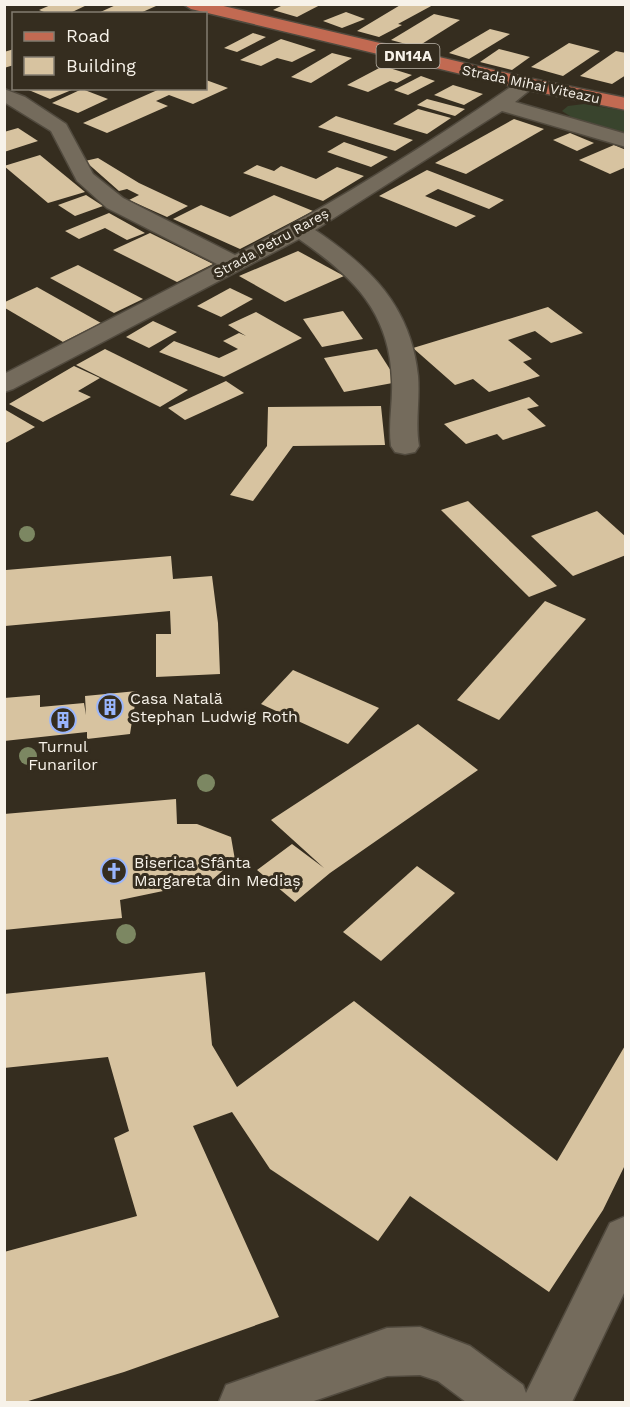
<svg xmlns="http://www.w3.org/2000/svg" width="630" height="1407" viewBox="0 0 630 1407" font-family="'Work Sans',sans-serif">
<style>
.green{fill:#39442d}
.building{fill:#d7c3a0}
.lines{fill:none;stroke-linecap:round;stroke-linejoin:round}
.minor-casing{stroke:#514a3e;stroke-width:3}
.major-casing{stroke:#514a3e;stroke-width:3}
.minor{fill:#746b5c;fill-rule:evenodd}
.major{fill:#c26a52;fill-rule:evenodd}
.tree{fill:#7c8762}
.labels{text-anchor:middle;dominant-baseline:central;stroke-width:6;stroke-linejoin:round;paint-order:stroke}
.far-street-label{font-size:14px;fill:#f7f2e9;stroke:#352d1f}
.shield{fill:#352d1f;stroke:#bdb7ac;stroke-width:1.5}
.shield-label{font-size:15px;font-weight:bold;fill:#f7f2e9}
.poi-label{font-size:16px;fill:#f7f2e9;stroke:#352d1f;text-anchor:start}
</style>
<rect width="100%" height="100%" fill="#352d1f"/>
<polygon class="green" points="584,104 625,111 625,133 576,120 562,111 568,106"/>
<g class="building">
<polygon points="53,4 89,4 68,14 49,14 39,10"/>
<polygon points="118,4 151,4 156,6 138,14 96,14"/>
<polygon points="285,4 322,4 297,17 273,10"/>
<polygon points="402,4 433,5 398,24 402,25 379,37 357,31"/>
<polygon points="346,12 365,19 342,28 323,21"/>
<polygon points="434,14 460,20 417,47 391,40"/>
<polygon points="490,29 510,34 469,59 449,53"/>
<polygon points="253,33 266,37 237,52 224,48"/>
<polygon points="281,39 316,50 292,62 277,58 261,66 240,60"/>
<polygon points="569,43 600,51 563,76 531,67"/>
<polygon points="14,49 14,65 4,68 4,52"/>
<polygon points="499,49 530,57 512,70 480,62"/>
<polygon points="616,51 626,53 626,75 612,84 580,76"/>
<polygon points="332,53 352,58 311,83 291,77"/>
<polygon points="383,66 412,75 397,83 390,81 368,92 347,85"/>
<polygon points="421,76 435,81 408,95 394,90"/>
<polygon points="206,80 228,88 193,104 169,95 156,101 168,106 107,133 83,123 162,88 206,88"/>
<polygon points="453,85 483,94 464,105 434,95"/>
<polygon points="24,88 74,88 74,89 50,99"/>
<polygon points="82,89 108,99 78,113 52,103"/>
<polygon points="427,99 465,109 455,116 417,105"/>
<polygon points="418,109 451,118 427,134 393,124"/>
<polygon points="336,116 413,140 395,151 318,127"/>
<polygon points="514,119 544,129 466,174 435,163"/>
<polygon points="18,128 38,141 4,152 4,132"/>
<polygon points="570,133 594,143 577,151 553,140"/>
<polygon points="344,142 388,157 371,167 327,152"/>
<polygon points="614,145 626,150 626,167 610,174 579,160"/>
<polygon points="40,155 85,192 48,203 4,166"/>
<polygon points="98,158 139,183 188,206 167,217 129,200 139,195 127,189 119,191 85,161"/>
<polygon points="257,165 274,171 281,166 316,179 337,167 364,176 323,201 243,173"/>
<polygon points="427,170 504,200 489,209 438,189 425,196 476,216 456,227 379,196"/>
<polygon points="86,195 103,206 75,216 58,205"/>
<polygon points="274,195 313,211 240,249 173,219 201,205 230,217"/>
<polygon points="109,213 145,233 127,240 105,228 79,239 65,231"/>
<polygon points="150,233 213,264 177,282 113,250"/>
<polygon points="298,251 344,276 285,302 239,276"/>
<polygon points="78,265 143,299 114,313 50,278"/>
<polygon points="37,287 101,323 63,342 5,308 5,302"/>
<polygon points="230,288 253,299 221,317 197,306"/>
<polygon points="548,307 583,333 551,343 535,331 508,340 532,359 523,362 540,376 489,392 473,379 455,385 413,348"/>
<polygon points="343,311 363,339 322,347 303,319"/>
<polygon points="256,312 302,338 224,377 159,352 174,341 219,358 238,349 223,341 239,333 246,336 228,325"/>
<polygon points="153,321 177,332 149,348 126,337"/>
<polygon points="105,349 188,390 160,407 76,365"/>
<polygon points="377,349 398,382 344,392 324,358"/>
<polygon points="74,366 100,378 78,391 91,397 43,422 9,404"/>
<polygon points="226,381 244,393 185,420 168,408"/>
<polygon points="529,397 539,406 527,409 546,426 503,440 497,434 466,444 444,424"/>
<polygon points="381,406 385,445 293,446 253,501 230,495 267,446 268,407"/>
<polygon points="4,409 35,427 4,444"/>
<polygon points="468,501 557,586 529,597 441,510"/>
<polygon points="597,511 626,537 626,555 573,576 531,536"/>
<polygon points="171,556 173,579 212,576 218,623 220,674 156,677 156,634 171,634 170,611 5,626 6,570"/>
<polygon points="545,601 586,619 499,720 457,700"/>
<polygon points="293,670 379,708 348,744 261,704"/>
<polygon points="137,691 133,717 159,719 155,723 132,721 130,734 87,739 87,732 4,741 4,698 40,695 40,707 84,703 86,715 85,696"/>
<polygon points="418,724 478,770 330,873 295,902 257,870 292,844 324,868 271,820"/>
<polygon points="176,799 177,824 197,824 231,837 235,860 211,881 120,900 122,918 4,930 4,814"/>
<polygon points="417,866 455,893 381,961 343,932"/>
<polygon points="205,972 212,1045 237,1087 354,1001 557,1161 626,1044 626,1163 603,1210 549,1292 410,1196 378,1241 270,1169 232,1112 193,1126 279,1317 124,1372 25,1402 4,1402 4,1252 137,1216 114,1138 129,1131 108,1057 4,1068 4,994"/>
</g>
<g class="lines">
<g class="minor-casing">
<g id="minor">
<path d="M528,78L535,80L537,84L515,102L626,134V147L502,111L315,230C370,267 411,306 418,376C420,400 415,423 419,446L415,452L405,454L395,452L391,446C388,424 393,403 392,381C390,311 352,276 299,239L13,389L4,392V374L217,264L107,208L77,181L51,131L4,102V89L25,97L66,124L93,174L123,198L235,255C334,204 430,143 521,80Z"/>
<polygon points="626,1216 626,1289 572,1402 466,1402 438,1381 420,1375 387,1376 311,1402 219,1402 226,1385 387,1328 420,1327 470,1346 523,1385 526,1393 610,1223"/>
</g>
</g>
<g class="major-casing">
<polygon id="major" points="183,4 215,4 528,78 626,98 626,110 528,90 191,9"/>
</g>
<use href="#minor" class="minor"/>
<use href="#major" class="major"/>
</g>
<g class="tree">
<circle cx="27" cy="534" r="8"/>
<circle cx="28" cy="756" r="9"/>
<circle cx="206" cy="783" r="9"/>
<circle cx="126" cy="934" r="10"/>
</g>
<defs>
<g id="building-ring" transform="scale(1.35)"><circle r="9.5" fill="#352d1f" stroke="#99b5fd" stroke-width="1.5"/><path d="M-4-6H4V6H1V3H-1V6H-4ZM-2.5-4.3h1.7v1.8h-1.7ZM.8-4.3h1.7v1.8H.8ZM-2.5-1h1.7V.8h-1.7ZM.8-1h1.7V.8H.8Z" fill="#99b5fd"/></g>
<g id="church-ring" transform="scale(1.35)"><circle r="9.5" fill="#352d1f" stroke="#99b5fd" stroke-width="1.5"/><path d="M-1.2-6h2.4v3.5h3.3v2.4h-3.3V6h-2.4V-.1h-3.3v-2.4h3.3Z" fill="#99b5fd"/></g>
</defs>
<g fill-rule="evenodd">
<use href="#building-ring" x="110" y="707"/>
<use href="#building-ring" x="63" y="720"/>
<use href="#church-ring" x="114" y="871"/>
</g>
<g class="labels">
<g class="far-street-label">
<text transform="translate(531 84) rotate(12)">Strada Mihai Viteazu</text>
<text transform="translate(271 243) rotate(-29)">Strada Petru Rareș</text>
</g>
<rect class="shield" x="376.5" y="44" width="63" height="24" rx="4.5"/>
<g class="shield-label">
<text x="408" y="56">DN14A</text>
</g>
<g class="poi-label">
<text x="130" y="698">Casa Natală<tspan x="130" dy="18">Stephan Ludwig Roth</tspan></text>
<text x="63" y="746" text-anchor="middle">Turnul<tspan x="63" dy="18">Funarilor</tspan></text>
<text x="134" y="862">Biserica Sfânta<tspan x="134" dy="18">Margareta din Mediaș</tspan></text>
</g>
</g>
<rect width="630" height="1407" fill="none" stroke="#f7f2e9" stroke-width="12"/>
<rect x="12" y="12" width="195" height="78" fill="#352d1f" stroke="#837c70" stroke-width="1.5"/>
<rect x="24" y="32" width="30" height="9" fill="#c26a52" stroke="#837c70" stroke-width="1.5"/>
<text x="66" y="42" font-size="18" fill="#f7f2e9">Road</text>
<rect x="24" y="57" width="30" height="18" fill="#d7c3a0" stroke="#837c70" stroke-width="1.5"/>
<text x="66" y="72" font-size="18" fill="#f7f2e9">Building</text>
</svg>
